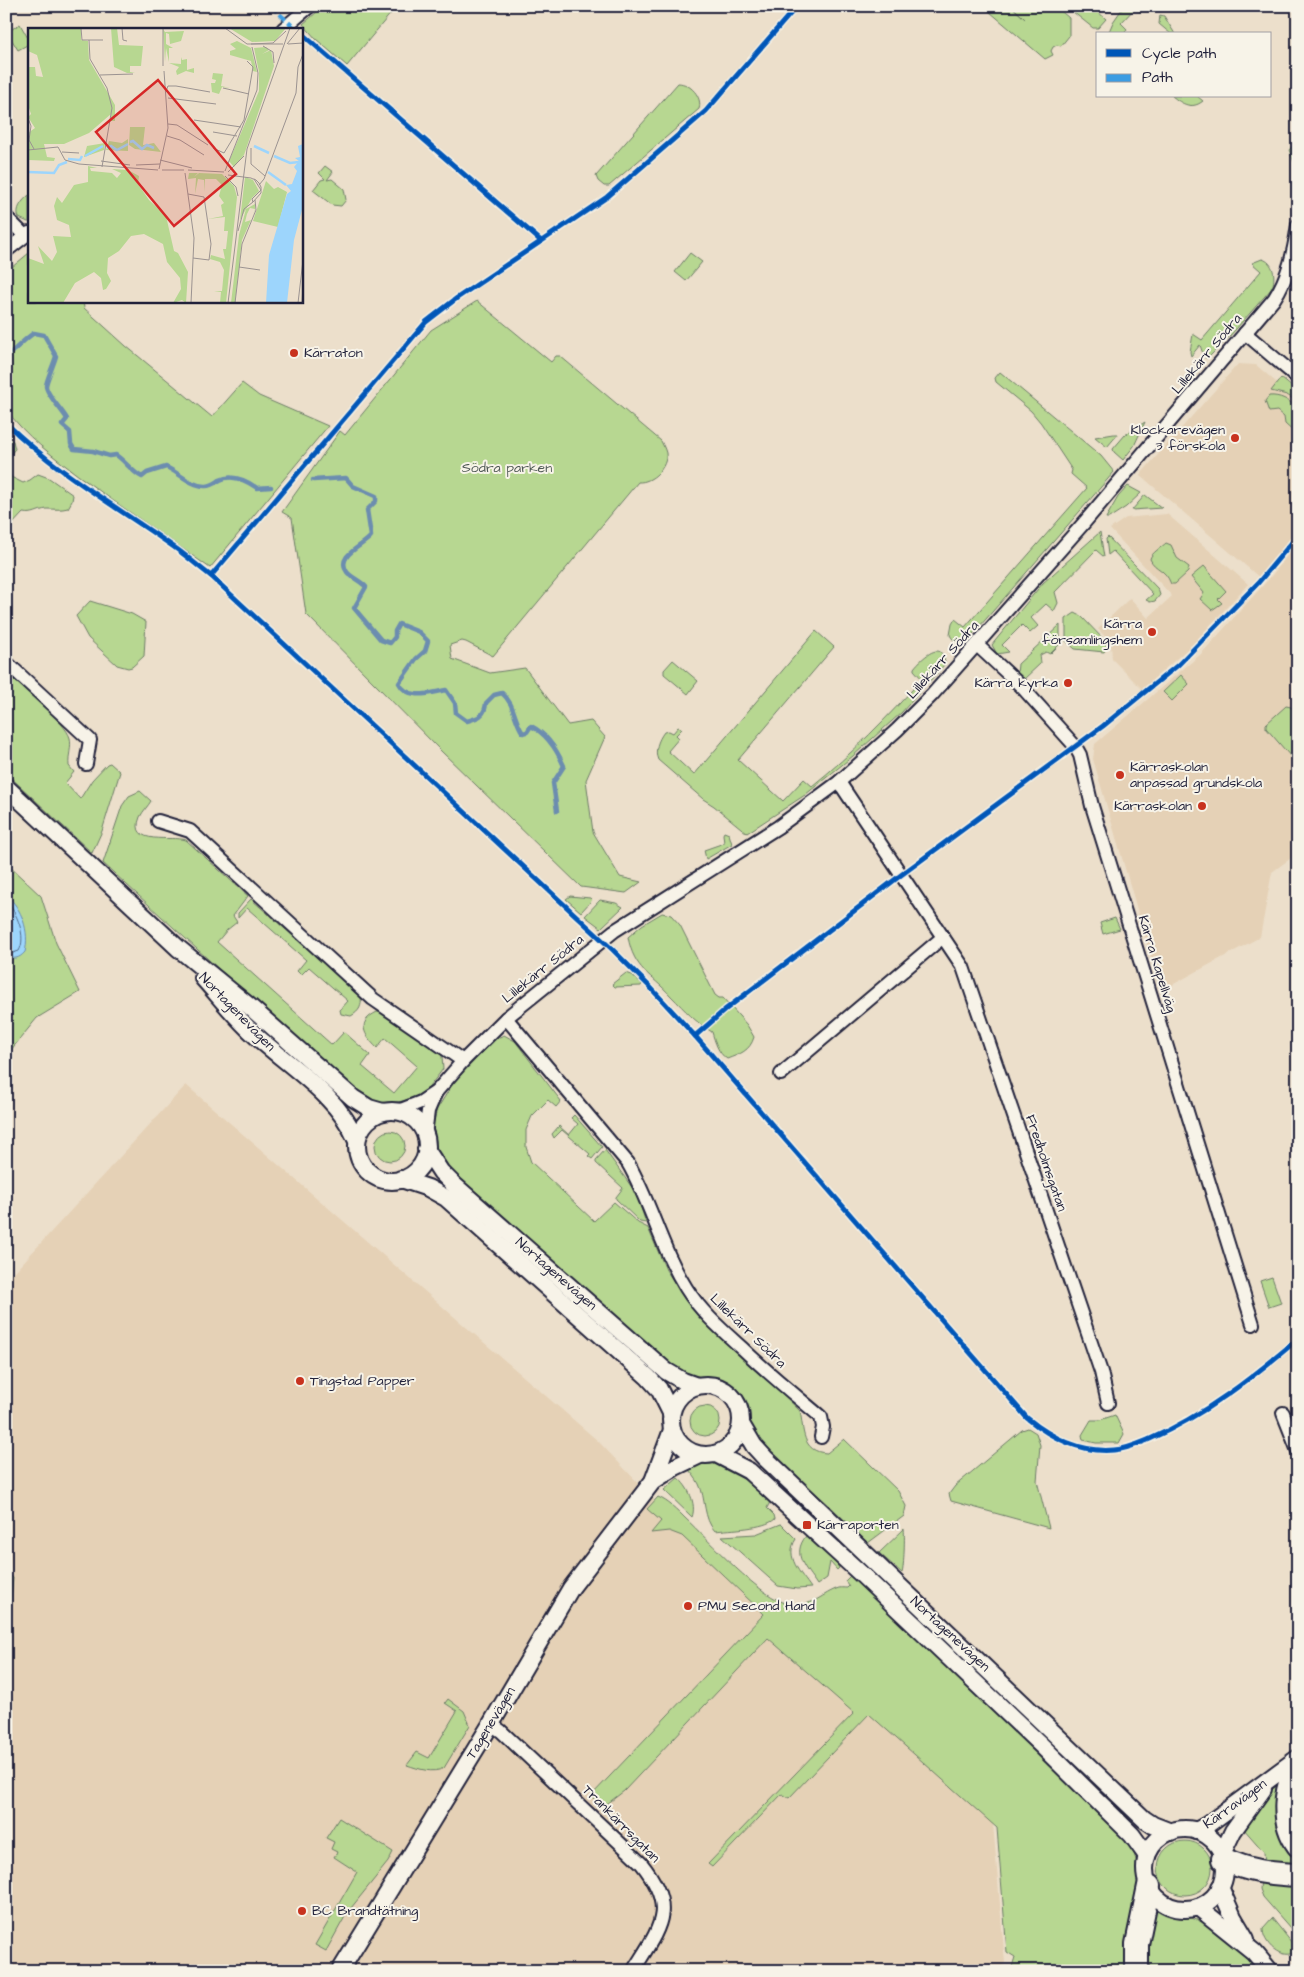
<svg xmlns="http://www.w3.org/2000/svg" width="1304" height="1977" viewBox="0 0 1304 1977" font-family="'Architects Daughter',sans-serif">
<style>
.built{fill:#e5d1b6}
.green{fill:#b7d791;stroke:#6c7c66}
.water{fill:#9dd5fc;stroke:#6c8daf}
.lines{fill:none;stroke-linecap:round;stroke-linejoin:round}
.shore{stroke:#536a88;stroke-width:1}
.stream{stroke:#6c8daf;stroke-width:4.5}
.minor-casing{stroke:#22223b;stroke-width:16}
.tertiary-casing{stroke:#22223b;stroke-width:20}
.motorway-casing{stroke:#22223b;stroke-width:26}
.minor{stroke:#f7f3e8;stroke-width:12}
.tertiary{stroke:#f7f3e8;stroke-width:16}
.motorway{stroke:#f7f3e8;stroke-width:22}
.quiet{stroke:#3c9ce2;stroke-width:4;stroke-dasharray:8 4;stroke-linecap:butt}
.cycleway-casing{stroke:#f7f3e8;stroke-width:8}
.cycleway{stroke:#0057b8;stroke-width:5}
.poi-dot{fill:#c8321e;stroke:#f7f3e8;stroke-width:2}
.labels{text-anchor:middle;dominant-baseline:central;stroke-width:4;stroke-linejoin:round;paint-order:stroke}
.poi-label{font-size:14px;fill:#22223b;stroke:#f7f3e8;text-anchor:start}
.street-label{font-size:14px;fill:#22223b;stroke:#f7f3e8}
.park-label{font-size:14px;fill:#4f5855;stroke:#f7f3e8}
.inset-river{fill:none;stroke:#9dd5fc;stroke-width:2.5}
.inset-road{fill:none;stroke:#9b9391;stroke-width:1}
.view{fill:#d62828;fill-opacity:0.15;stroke:#d62828;stroke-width:2.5}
.inset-edge{fill:none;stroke:#22223b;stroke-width:2.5}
</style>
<rect width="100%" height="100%" fill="#ecdfcb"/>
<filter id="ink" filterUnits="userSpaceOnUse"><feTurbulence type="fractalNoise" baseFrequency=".02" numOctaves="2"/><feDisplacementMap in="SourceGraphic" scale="10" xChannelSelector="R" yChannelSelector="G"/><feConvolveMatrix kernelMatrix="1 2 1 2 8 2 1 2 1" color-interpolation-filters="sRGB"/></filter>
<g filter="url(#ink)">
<g class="built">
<polygon points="1238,364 1256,365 1298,401 1298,530 1260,578 1140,475"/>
<polygon points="1167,514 1248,584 1193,644 1142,689 1112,659 1111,643 1098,629 1130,598 1148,618 1172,596 1110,529 1126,518"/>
<polygon points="1298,542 1298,853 1272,872 1260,937 1161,991 1093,759 1095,744 1201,654 1269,579"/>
<polygon points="186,1085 598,1441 665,1511 993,1824 1005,1963 997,1971 6,1971 6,1650 13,1578 6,1541 6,1281"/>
</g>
<g class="green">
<polygon points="324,6 397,6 347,66 316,39 303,24"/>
<polygon points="983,6 1011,6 1025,19 1012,6 1055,6 1069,18 1069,36 1061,46 1057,45 1053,47 1051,51 1053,55 1045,59"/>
<polygon points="1078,6 1093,6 1095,8 1100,6 1098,12 1106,19 1098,28 1093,28 1073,12"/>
<polygon points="1124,6 1138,6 1142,10 1140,12 1135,8 1121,23 1127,29 1125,32 1127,34 1108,34 1113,22"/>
<polygon points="1160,15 1164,16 1175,34 1171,34 1159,24"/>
<polygon points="20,24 29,40 29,44 18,50 7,32"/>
<path d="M678,83C690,83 703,97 699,109L609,186H604L598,181L596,176Z"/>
<path d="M1172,96H1197L1203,101C1192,110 1182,104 1172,96Z"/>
<polygon points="1298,140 1298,163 1294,162 1289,150"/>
<polygon points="325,166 333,172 327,180 332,179 344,189 346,200 341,206 332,205 313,190 321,180 325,179 319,173"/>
<path d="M29,195V222H28L19,218C15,209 22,201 29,195Z"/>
<path d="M29,253V301H83L84,308L126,346L212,417L242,383L259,396L328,426L210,568C167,537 122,508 79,476C53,456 25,436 6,409V272Z"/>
<polygon points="690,253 702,262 686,281 675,272"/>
<path d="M1262,259C1274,262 1276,277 1272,288L1229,337L1209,357L1206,358L1204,357L1200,345L1191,356L1190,352L1193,334L1202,340L1261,271L1252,263Z"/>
<path d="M477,301L551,362L556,356H560L661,441C663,445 665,449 666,453C668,467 652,483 638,482L493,656L466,642L462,641L450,645L452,659L490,673L525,668L568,725L591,721L605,737L586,780L593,832L620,877L641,882L626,893L581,887L441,751L306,614L292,518L282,512L340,431L345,435L431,330Z"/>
<path d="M1000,372L1101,456L1114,472L966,642C960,646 953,641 950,635L952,624L955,619L965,627L1087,488L1071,474L1072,470L1041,423L1031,411L996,382L995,378Z"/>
<polygon points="1281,378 1298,392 1298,402 1287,395 1271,391"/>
<path d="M1269,396C1280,395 1289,400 1297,408L1298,432L1296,434L1285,424L1284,417L1277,411L1269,412L1265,401Z"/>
<polygon points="1145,422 1134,446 1123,460 1114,452 1113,449 1125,435"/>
<polygon points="1114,434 1118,434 1107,447 1095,437"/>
<path d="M6,437L13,441L15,449C6,458 7,465 11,477L23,483L30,480L38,474L49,478L73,495L72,501L68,508C61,510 55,509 47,509C37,510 34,515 23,513L9,528L6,527Z"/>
<polygon points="1128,486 1141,493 1126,507 1109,518 1106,518 1118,497"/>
<polygon points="1145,495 1162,508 1132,510"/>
<polygon points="1100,532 1104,557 1096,550 1055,592 1058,603 1054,611 1046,604 1031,618 1038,626 1030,633 1022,625 1002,645 1009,652 997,654 992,645 995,641 1043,583"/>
<polygon points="1108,537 1158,589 1160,595 1155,601 1150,602 1146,600 1153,594 1113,551 1108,555 1106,539"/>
<path d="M1166,543L1171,545L1177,558L1189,567L1188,572L1175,584H1171C1165,568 1155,570 1150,559C1151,553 1162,547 1166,543Z"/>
<polygon points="1204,566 1226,591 1218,599 1222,603 1212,610 1200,599 1204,593 1191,577"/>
<polygon points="90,601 132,614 146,622 144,656 132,667 128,668 117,665 88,638 76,616"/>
<polygon points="1075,613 1081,616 1105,641 1107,646 1104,652 1075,649 1066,641 1066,619"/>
<polygon points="1060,625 1060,644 1050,654 1046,652 1040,655 1041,663 1023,680 1017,674 1018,664"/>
<path d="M816,631L834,647L738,760L783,801L804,779L812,786C852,754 888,717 922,679L914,670V668C921,659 943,637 945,664L901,713L853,756L805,795L747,833L714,806L703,799L658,760C654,751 658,740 664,732L669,731L673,733L678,727L682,729L676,735L679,738L668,751L694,775Z"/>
<polygon points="673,660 698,681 688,694 664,674 664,670"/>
<path d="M6,673C20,686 66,722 70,738C72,747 68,756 69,766L74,772L65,783L80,799L92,780L107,764L110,763L120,772L102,831L92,853L6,773Z"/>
<polygon points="1181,675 1189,684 1172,701 1163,692"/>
<polygon points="1286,706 1291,707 1298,715 1298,765 1266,728 1266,724"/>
<path d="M140,791L151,801C148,806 143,811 140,817C128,847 172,835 186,840L248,896L233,916L237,922L227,930L217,942L332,1045L344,1032L370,1055L362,1066L394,1093L417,1066L385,1038L377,1048C364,1035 356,1022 377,1012L383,1013L436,1049L442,1056L443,1069L426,1091L411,1099L385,1105L364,1098L221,971L103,863L122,806L129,796Z"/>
<polygon points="6,808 8,810 7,864 41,896 56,943 80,992 37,1018 6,1056"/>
<polygon points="724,832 729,834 732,844 706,859 704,850 724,843 723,834"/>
<polygon points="570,896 590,898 592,900 581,912 566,899"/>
<path d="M251,899L361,996C362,1006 360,1011 351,1016L341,1014L340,1010L348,1001L309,967L301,975L297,971L306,960L247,908L238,918V913Z"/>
<polygon points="600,900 616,903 623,907 601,928 585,916"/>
<path d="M662,913L671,915L680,925L715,995L719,998H723L747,1025L754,1037C750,1051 740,1054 727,1059C718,1053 715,1042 712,1032C694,1021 686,1011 671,996C651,974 634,970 628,937L642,925Z"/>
<polygon points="1115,918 1120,929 1103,934 1100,923"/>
<polygon points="626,973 632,975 642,984 641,986 615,987 612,984"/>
<path d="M504,1035L515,1041L561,1101L556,1107L548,1100L532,1116L526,1130V1147L531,1162L594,1221L614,1202L638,1223L648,1228L666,1270L687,1301L800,1411C804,1429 801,1452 827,1453L844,1439L898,1491L906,1506L904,1516L868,1543L829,1505L761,1445L751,1431L743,1401L733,1390L720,1381L697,1378L689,1375L670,1363L584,1287L452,1176L433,1151L431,1131L437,1109L454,1082L495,1039Z"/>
<polygon points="574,1115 602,1147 592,1159 588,1156 590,1154 562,1130 554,1138 552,1134 559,1126 569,1135 578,1124 571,1118"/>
<circle cx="390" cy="1146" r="15"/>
<polygon points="605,1150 636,1193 646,1223 640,1222 616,1199 616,1197 623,1188 596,1163 596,1160"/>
<polygon points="1272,1277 1281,1303 1269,1307 1260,1281"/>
<circle cx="705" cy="1421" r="15"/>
<polygon points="1115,1415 1124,1434 1119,1443 1096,1443 1083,1440 1082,1435 1091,1420 1100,1420"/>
<polygon points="1028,1428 1036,1433 1040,1445 1037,1481 1049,1528 951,1501 949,1494 955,1486 1022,1430"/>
<path d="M709,1462L730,1468L770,1502L767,1508L774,1515L775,1519C764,1529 731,1529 715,1531C703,1519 706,1498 699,1484C696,1478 691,1472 686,1467Z"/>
<path d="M678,1478C688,1486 697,1504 692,1517L664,1490Z"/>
<path d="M658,1497C668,1501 677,1510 685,1518C708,1539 761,1600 790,1604C813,1607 819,1596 836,1589C840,1587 843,1588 847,1588L849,1586L845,1581L850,1576L1038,1750L1131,1845L1137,1863L1139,1886L1130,1971H1009L1012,1967L1015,1957L1007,1952L997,1828L869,1714L789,1798L782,1794L712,1867L708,1864L854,1713L768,1638L624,1791L603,1807L591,1796L764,1614L682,1536L669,1531L651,1533L661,1521L647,1509Z"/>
<path d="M781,1524L796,1539C784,1557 801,1573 811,1588L797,1589L778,1586L722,1536L756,1534Z"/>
<path d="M904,1529C905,1532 904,1569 902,1573L879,1553Z"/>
<path d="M806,1536L834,1559L839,1568L837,1570L830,1562L827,1578L817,1585C806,1568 791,1555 806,1536Z"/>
<polygon points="6,1571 13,1578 6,1650"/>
<path d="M448,1699L464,1711L470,1725L444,1768C433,1774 419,1769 407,1765L417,1752L429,1758L457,1711L445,1703Z"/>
<polygon points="1280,1783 1291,1853 1298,1860 1298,1867 1265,1865 1264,1852 1243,1828 1267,1794"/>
<polygon points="339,1818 393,1852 388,1862 347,1913 326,1951 315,1945 357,1872 334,1857 337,1852 331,1849 334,1842 326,1838"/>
<circle cx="1185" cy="1868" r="27"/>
<polygon points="1261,1879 1298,1882 1298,1937 1263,1897 1260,1889"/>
<path d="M1159,1907L1206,1923L1241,1952L1258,1971H1144C1143,1955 1149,1919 1159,1907Z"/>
<path d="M1272,1918L1296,1948V1951C1282,1962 1262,1943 1263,1928Z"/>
</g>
<path class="water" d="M6,895C22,908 30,932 25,952C19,959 13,960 6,955Z"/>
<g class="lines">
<path class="shore" d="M6,901C17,912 27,937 19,951L13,953L6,951"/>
<g class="stream">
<path d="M6,356C17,349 23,340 34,333L44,335L56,356C54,364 46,381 46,386C46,394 63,411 67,419L62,425L70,432L71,444L74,449L93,451L109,456L116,455C125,461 132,472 142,477L147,473L166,467C178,472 192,487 206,486C211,486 215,483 220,480C232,474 247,481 257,488L271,487"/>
<path d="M313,480L346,478L353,486L376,496V501L367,510L371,536C364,546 335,555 347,572C352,578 361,581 366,587L354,608L381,640L390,643L395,637V631L399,624L419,632L428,641L425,651L416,659L399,683C408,701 430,693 446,690L455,703L456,713L467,721C478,718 485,716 486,703L494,695L502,693C515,704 514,721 523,733L527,732L531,726C547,734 557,750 564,766L553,783L557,811"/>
</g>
<g class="minor-casing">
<g id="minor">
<polyline points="283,29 310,6"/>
<polyline points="6,217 25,236"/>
<polyline points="6,251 29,233"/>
<polyline points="1245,333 1298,378"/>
<polyline points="977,645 1021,686 1075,746 1080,755 1092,806 1253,1324"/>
<polyline points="6,662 90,740 86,764"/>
<polyline points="839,782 963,967 1101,1372 1108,1403"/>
<polyline points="158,821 190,831 373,999 463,1061"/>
<path d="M506,1018L628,1163C651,1203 661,1248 686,1288C701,1312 722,1330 743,1349C768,1373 795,1395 821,1417L823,1427L821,1437"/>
<polyline points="781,1074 943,937"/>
<path d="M398,1111L421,1102L436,1092L463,1061L506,1018L614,931L778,827L839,782L897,730L932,695L1083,524L1274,299C1289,276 1294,251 1298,225"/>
<polyline points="425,1135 428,1111 436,1092"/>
<polyline points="1283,1413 1298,1451"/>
<path d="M491,1724L501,1731L641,1863C678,1909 660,1927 633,1971"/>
</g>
</g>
<g class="tertiary-casing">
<g id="tertiary">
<polyline points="6,787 178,948 249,1006 353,1098 369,1108 383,1112"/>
<path d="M203,978C220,997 236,1018 255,1035C290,1067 338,1095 357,1141"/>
<circle cx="392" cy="1146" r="35"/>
<polyline points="426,1149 441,1172 453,1184 666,1371 683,1381 697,1386"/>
<polyline points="401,1179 428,1188 446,1198 648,1377 659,1389 671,1413"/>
<circle cx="706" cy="1420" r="35"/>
<polyline points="741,1424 754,1446 765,1458 1144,1819 1153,1825 1171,1832"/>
<polyline points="716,1454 749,1471 859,1572 1042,1746 1132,1835 1147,1856"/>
<polyline points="653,1481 675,1467 700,1455"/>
<circle cx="1185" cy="1869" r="40"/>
<polyline points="1196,1831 1207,1825 1298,1758"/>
<polyline points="1222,1854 1233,1831 1263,1789"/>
<polyline points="1220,1887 1233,1917 1246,1939"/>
<polyline points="1198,1907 1254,1952 1270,1971"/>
<polyline points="340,1971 491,1724 571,1588 653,1481 672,1430"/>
</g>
</g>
<g class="motorway-casing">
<g id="motorway">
<path d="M1298,1765C1284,1789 1281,1822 1298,1845"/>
<path d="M1223,1859C1248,1871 1271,1874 1298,1875"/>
<polyline points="1137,1971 1137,1944 1149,1886"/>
</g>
</g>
<use href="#minor" class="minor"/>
<use href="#tertiary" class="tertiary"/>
<use href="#motorway" class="motorway"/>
<polyline class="quiet" points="271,6 296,29"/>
<g class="cycleway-casing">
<g id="cycleway">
<polyline points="301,33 541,241"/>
<path d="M6,423C58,474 119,508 178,550C189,558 199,567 211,576L613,950L650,987L695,1036L1027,1418C1051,1438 1082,1453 1114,1450C1127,1449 1138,1444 1150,1439C1205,1415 1253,1377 1298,1339"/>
<polyline points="211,576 426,322 457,298 607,197 706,111 797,6"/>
<polyline points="695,1036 726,1009 901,875 1103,726 1141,695 1178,665 1258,583 1298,535"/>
</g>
</g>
<use href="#cycleway" class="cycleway"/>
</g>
</g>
<g class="poi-dot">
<circle cx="294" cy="353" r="5"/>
<circle cx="1235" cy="438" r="5"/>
<circle cx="1152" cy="632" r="5"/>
<circle cx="1068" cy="683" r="5"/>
<circle cx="1120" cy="775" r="5"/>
<circle cx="1202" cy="806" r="5"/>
<circle cx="300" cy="1381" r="5"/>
<rect x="802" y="1520" width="10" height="10" rx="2.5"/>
<circle cx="688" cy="1606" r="5"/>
<circle cx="302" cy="1911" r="5"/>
</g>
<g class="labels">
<g class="poi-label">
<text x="304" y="353">Kärraton</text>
<text x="1225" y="430" text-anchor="end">Klockarevägen<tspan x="1225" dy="16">3 förskola</tspan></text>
<text x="1142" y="624" text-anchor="end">Kärra<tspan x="1142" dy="16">församlingshem</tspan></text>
<text x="1058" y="683" text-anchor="end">Kärra kyrka</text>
<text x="1130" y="767">Kärraskolan<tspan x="1130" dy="16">anpassad grundskola</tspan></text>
<text x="1192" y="806" text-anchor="end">Kärraskolan</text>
<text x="310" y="1381">Tingstad Papper</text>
<text x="817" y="1525">Kärraporten</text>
<text x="698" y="1606">PMU Second Hand</text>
<text x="312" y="1911">BC Brandtätning</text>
</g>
<g class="street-label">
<text transform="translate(1207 354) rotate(-50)">Lillekärr Södra</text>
<text transform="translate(943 660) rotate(-48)">Lillekärr Södra</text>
<text transform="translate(1157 964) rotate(73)">Kärra Kapellväg</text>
<text transform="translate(543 969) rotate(-39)">Lillekärr Södra</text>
<text transform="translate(237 1012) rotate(46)">Nortagenevägen</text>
<text transform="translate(1046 1163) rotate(71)">Fredholmsgatan</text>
<text transform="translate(556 1274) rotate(41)">Nortagenevägen</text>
<text transform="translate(748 1331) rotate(44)">Lillekärr Södra</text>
<text transform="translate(950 1634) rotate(43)">Nortagenevägen</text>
<text transform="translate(491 1723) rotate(-59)">Tagenevägen</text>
<text transform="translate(1235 1804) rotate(-36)">Kärravägen</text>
<text transform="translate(621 1824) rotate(45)">Trankärrsgatan</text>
</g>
<g class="park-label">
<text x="507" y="468">Södra parken</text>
</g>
</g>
<g transform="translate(28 28)">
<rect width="275" height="275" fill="#ecdfcb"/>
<path d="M0,0H53V12L60,13L61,32L87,77V93H83V86L61,105L36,116H16L19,129L27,130L26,133L0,132V105L7,100L0,89L3,86L0,77V39H7L8,48L15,49L9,27L0,23ZM83,0H89L91,17L115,18L113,38H102V44L107,45H99L86,39ZM201,0H258L247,13L224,14ZM135,1L137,4L156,3L153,13L142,16L141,6L138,5V16L145,20H141V34L138,20L137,34ZM209,13L223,20L229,44L225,43L223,33L202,27V23L208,21L202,16ZM238,19L241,22L234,26L243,22L246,38L216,127L206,139L201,133L231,63V44L226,20ZM153,29L154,32L159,31V42L166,40V45L158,43L149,47L148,43L151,39L141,35L153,36ZM185,45L195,46L193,58L202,60L194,59L191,66L184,64L183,55H187L188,52L184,51ZM102,99H117L115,117L126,115L133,124L107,121L101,117ZM100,111V123L78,122L81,113L94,115ZM77,115L76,122L56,129L59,118ZM60,138L69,140H62L63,143L84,145L89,150L93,145L84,141L100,142L111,148L110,156L121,172L138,188L146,223L150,225L160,244L158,275L154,272L145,275L153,261L152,250L139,234L135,216L116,206L103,208L91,223L80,230L79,245L83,253L78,261L75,262L73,250L66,244L47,255L35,275H0V230L16,236L10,218L24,233L29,224L25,208L43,209L41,197L29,192L26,178L29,169L34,175L46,157L60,154ZM161,145H170L166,149L171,145L194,146L206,158L209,169L198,275H192L193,264L186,263H194L196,242L192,234L182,231L183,227L197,231L195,221H198L200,203H196L197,189L180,191L195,188L193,177L196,175L191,168L194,157L188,151H177L176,164V152L170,151L167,166L168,150L160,151ZM217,149L225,152L231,163L224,170L212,192ZM238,153L246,161L250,159L259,164L250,199L225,193ZM227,176V182L224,190L227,181L222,180L219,186L217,194L223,192L214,212L207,275H203L211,207L218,181Z" fill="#b7d791"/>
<path d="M275,116V178L266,212L259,275H238L241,227L259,166L263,163L258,157L264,156L269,143L266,139L271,133L267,130L272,129L270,118Z" fill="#9dd5fc"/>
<path class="inset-river" d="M102,114L105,113L114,121L119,117L126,120M226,118L241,125M79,120L83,118L89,122L100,116M57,128L75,118M246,128L262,135L271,134M40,131L52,132L54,128M0,144L26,145L31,137L39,134M240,144L258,157"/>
<path class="inset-road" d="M53,0L54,12H75M94,0L95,12L99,13M135,0V38M197,0L219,16H255M61,12L62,31L79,60L84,80L74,139M223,16L245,15L258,3M259,16L272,0M260,16L275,15M235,18L245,24L246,35M72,47L105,46M195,60L221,66M138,63L140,58H148L182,64M140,70L188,76M0,90L3,98L1,112L6,121M166,92L213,99M140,96L149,97L180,117M185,104L209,108M139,108L152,112L176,127M185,120L196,125L216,92L225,39L219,33M223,120V136L237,148M0,122L30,119L37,132L51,136L130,142M34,124L51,125M132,132L164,140M73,133L102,137M108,137L132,136M131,141L140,100L136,43M134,142H156M160,142L196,144M197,143L229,62L230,45L224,19M200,144L216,128M157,145L166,210L163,275M200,147L223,150L225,151H226L228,152L231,155L233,159V165L225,174L224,171L233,162L226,151M197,148L208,159L210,168M231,157L236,151L268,65L270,39L275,26M160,166L176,169L183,216L181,232L165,230M210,203L216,181L225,174M211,239L232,242M200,275L219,121L262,0M207,275L214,216L228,182L227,172M270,275L275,232M274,275L275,256"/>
<path class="view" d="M130,52L208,146L146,198L68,104Z"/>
<rect width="275" height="275" class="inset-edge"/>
</g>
<rect width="1304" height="1977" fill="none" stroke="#f7f3e8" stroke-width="25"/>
<rect x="12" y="12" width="1279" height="1952" fill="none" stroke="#22223b" stroke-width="2" filter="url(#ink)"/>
<rect x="1096" y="32" width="175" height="65" fill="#f7f3e8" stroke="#a29fa3"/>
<rect x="1106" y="49" width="25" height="8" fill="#0057b8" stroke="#a29fa3"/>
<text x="1142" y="58" font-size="15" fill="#22223b">Cycle path</text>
<rect x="1106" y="74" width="25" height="8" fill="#3c9ce2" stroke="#a29fa3"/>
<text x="1142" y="82" font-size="15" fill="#22223b">Path</text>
</svg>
